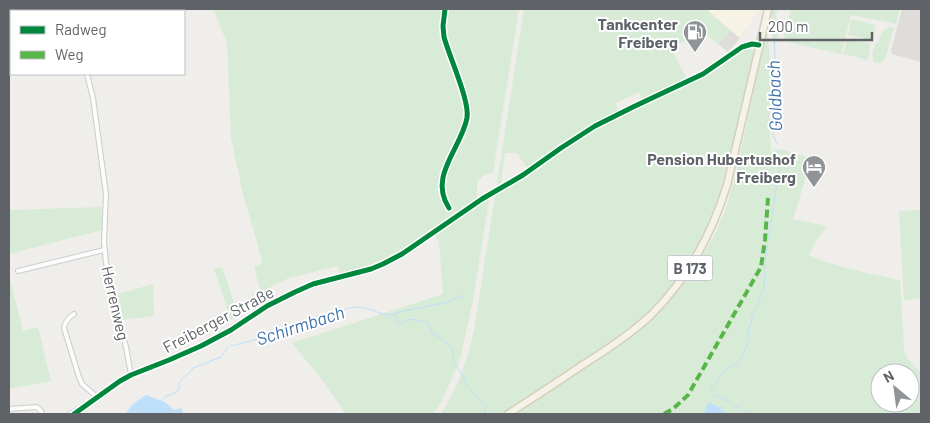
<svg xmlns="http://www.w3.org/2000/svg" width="930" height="423" viewBox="0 0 930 423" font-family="Barlow,sans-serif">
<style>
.commercial{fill:#f7f3e4}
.industrial{fill:#dfddda}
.green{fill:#d8ebd6;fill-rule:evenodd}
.water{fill:#bfe0f9}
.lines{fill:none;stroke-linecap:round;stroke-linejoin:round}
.stream{stroke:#bfe0f9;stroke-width:1}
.street-casing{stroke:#cbcccc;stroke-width:6}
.primary-casing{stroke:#d7ceb8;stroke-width:9}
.street{stroke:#fdfcfc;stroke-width:4}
.primary{stroke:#f4f2e9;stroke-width:6}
.rail{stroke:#e4e4e4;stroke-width:1;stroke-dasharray:1 6;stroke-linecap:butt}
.quiet{stroke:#58b549;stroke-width:4;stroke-dasharray:8 4;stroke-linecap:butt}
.cycleway-casing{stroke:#fff;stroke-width:8}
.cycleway{stroke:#00873e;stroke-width:5}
.labels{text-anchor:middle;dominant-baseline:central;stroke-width:4;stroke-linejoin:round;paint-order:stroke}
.shield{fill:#fff;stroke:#8f9295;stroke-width:1}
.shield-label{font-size:15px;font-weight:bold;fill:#5f6368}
.poi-label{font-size:16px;font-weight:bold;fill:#5f6368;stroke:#fff;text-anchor:end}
.street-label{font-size:16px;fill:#5f6368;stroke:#fff}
.water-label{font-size:18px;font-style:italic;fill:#4174aa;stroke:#fff}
</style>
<rect width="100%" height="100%" fill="#efeeea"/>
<polygon class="commercial" points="706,9 761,9 739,37"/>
<g class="industrial">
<polygon points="902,9 921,9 921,62 892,54 891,51"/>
<polygon points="730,30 740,38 728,52 718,44"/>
</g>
<g class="green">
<polygon points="213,9 519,9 493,172 483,176 477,182 477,200 490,193 473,300 461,356 452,378 441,402 433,414 346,414 323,381 292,343 443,294 439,242 433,232 400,253 382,262 371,267 340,274 338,266 289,278 270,287 271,292 264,299 231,320 214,269 222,267 236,308 260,290 254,267 262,263 254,231 243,194 231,138 227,43"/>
<path d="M524,9H706L730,30L718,44L702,31L671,49L689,83C696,79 704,76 711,72C722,65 740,45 753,50L754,53V58L742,108L716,210L697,249L686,268L673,285L643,317L614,341L502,414H441C458,387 467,361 474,330ZM639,92L641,98L639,100L618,110L616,103ZM505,153H517L527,168L501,184Z"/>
<polygon points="771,9 778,9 776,15 778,36 776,44 773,45"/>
<polygon points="791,9 900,9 896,24 851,15 841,54 783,41"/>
<polygon points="851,19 876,25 872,40 848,35"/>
<path d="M890,27L894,28L885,59L881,63H875C870,57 873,49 876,43L878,42C881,34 882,30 890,27Z"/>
<path d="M766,29C770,40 769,53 770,65C771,94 769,123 771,152L781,149L812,158L793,219L827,226L816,241L809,255C837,268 869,273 900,280L904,348L906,357L921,373V414H726L725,411L721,410V407L714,405L705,409L704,414H514L631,336L662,309L679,290L693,269L714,236L725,211L734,180L746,127L759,60ZM880,373H910V403H880Z"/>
<polygon points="847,39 871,44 868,60 843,54"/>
<polygon points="102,207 102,230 9,254 9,210"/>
<polygon points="921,210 921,298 904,301 899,211"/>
<polygon points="9,276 23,331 38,327 51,381 10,389 9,389"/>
<polygon points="153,284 154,316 122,320 115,295"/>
</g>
<g class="water">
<path d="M146,395L165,402L174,410L182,408L183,414H126C130,405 137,401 146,395Z"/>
<polygon points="709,402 714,405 721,407 721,410 725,411 726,414 704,414 705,409"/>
</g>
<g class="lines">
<g class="stream">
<polyline points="773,15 774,9"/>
<polyline points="773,19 775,57 773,135 777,144"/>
<path d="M765,268V261L777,182C782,171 777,160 776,149"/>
<polyline points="395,313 447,302 464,295"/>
<path d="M231,346L289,331L300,326L307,319L318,316L354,307L366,308L386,315L394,314L398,323L401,324C409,317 418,319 428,324L432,333L443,340L452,348L454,362L464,378L465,383L486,407L484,414"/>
<polyline points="712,391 711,389 726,369 737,363 743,356 749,339 748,332 749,327 751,324 752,316 757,308 764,286 765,270"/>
<polyline points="714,395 729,402"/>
<polyline points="159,402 165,397 176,392 179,390 179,385 182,379 190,372 193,368 221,357 228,347"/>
<polyline points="734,405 751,414"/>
<polyline points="65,414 90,399"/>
</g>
<g class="street-casing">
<g id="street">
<polyline points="71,9 72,11"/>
<polyline points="87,74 93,98 106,194 104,242 106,263 126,347 131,375"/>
<polyline points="18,271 104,250"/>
<path d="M74,314C69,317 65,322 64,328L79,377L82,384L98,398"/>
<polyline points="9,409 37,407 41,411 42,414"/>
<polyline points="74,414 120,381 131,375 169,360 201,346 231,330 267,306 295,292 313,284 371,269 383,264 402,254 482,199 523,175 561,148 595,126 633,107 703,74 742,47 752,44 759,45"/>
</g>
</g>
<g class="primary-casing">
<path id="primary" d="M508,414C533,398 559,381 584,364C608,349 631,334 651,315C688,278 712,234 727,185L768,9"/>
</g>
<use href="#street" class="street"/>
<use href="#primary" class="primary"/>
<path class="rail" d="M435,414C452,387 462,359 470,328L520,9"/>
<polyline class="quiet" points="664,414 673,409 688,395 761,267 765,240 768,198"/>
<g class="cycleway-casing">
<g id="cycleway">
<path d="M445,9L443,26L444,37C449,56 470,101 467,118C461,149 428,176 449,208"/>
<polyline points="74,414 120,381 131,375 169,360 201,346 231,330 267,306 295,292 313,284 371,269 383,264 402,254 482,199 523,175 561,148 595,126 633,107 703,74 742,47 752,44 759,45"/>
</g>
</g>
<use href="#cycleway" class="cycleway"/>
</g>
<defs>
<g id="fuel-pin" transform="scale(1.25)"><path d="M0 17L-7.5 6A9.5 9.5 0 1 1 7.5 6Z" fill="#919496" stroke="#fff"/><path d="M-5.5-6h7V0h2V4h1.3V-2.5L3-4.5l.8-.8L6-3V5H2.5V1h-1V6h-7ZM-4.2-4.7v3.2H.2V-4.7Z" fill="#fff"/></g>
<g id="hotel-pin" transform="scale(1.25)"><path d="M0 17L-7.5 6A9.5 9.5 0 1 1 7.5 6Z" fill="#919496" stroke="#fff"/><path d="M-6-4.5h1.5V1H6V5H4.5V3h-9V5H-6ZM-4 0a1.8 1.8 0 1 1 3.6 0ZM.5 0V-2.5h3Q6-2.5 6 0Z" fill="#fff"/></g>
</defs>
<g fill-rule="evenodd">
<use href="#fuel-pin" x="695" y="32"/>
<use href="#hotel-pin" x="814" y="167"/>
</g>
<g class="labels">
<rect class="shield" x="667.5" y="255.5" width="45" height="25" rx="4"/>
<g class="shield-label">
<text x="690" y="268">B 173</text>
</g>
<g class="poi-label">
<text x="678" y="23">Tankcenter<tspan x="678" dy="18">Freiberg</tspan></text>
<text x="796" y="158">Pension Hubertushof<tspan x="796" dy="18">Freiberg</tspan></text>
</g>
<g class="street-label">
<text transform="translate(116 303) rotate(77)">Herrenweg</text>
<text transform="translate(218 319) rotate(-28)">Freiberger Straße</text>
</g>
<g class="water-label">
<text transform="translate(774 96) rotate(-92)">Goldbach</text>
<text transform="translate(300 325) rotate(-18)">Schirmbach</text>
</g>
</g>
<rect width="930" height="423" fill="none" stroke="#5f6368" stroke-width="20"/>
<rect x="10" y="10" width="175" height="65" fill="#ffffff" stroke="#bfc1c3"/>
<rect x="20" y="26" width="25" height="8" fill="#00873e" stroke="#bfc1c3"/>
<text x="55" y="35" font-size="15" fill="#5f6368">Radweg</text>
<rect x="20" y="51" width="25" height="8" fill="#58b549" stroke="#bfc1c3"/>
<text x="55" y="60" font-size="15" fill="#5f6368">Weg</text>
<g transform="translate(895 388) rotate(331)"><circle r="24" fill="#ffffff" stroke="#bfc1c3"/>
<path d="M0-4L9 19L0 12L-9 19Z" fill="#919496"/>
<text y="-8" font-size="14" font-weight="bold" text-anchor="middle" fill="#5f6368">N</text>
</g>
<path d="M760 32v8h112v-8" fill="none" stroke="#5f6368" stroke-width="2.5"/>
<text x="768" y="32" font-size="15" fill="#5f6368" stroke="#ffffff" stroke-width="4" paint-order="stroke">200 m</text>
</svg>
